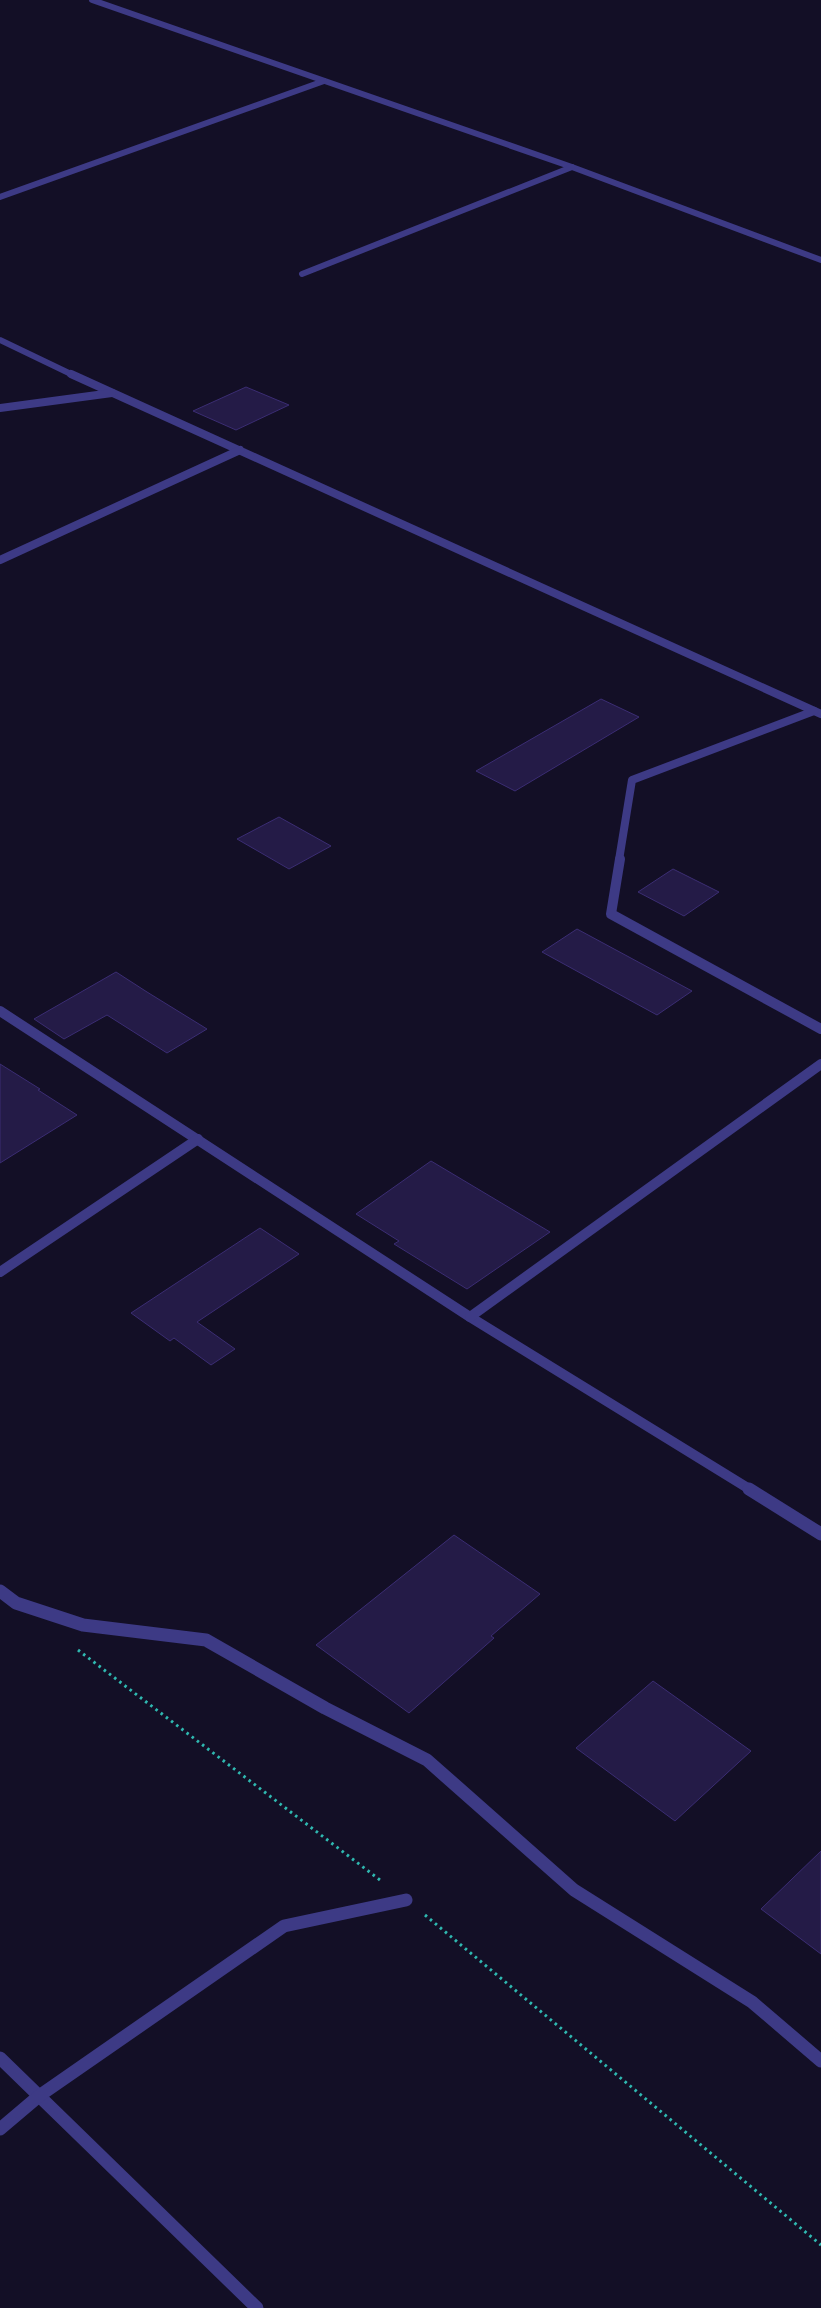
<svg xmlns="http://www.w3.org/2000/svg" width="821" height="2308" viewBox="0 0 821 2308" font-family="'Fira Sans',sans-serif">
<style>
.building{fill:#241b47;stroke:#3b2d73}
.lines{fill:none;stroke-linecap:round;stroke-linejoin:round}
.path{stroke:#2fb8b0;stroke-width:3;stroke-dasharray:2.5 4;stroke-linecap:butt}
.minor-far3{stroke:#3d3a85;stroke-width:6}
.minor-far2{stroke:#3d3a85;stroke-width:8}
.minor-far1{stroke:#3d3a85;stroke-width:10}
.minor{stroke:#3d3a85;stroke-width:13}
</style>
<rect width="100%" height="100%" fill="#130f26"/>
<g class="building">
<polygon points="246,387 289,405 236,430 193,411"/>
<polygon points="601,699 639,717 515,791 476,771"/>
<polygon points="279,817 331,846 289,869 237,839"/>
<polygon points="673,869 719,892 684,916 638,892"/>
<polygon points="577,929 692,991 657,1015 542,952"/>
<polygon points="116,972 147,992 207,1029 167,1053 107,1015 64,1039 34,1019"/>
<polygon points="0,1064 40,1089 38,1090 77,1115 0,1163"/>
<polygon points="431,1161 550,1232 467,1289 394,1244 399,1241 356,1214"/>
<polygon points="260,1228 299,1254 197,1322 235,1349 211,1365 174,1338 170,1341 131,1313"/>
<polygon points="454,1535 540,1594 491,1636 494,1638 409,1713 316,1645"/>
<polygon points="653,1681 751,1751 675,1821 576,1748"/>
<polygon points="821,1851 821,1954 761,1909"/>
</g>
<g class="lines">
<g class="path">
<polyline points="78,1650 380,1880"/>
<polyline points="425,1915 821,2245"/>
</g>
<g class="minor-far3">
<polyline points="92,0 572,167 821,260"/>
<polyline points="0,197 324,81"/>
<polyline points="302,274 572,167"/>
<polyline points="0,340 73,375"/>
</g>
<g class="minor-far2">
<polyline points="71,374 821,714"/>
<polyline points="0,408 112,393"/>
<polyline points="0,560 240,450"/>
<polyline points="619,860 632,780 814,711"/>
</g>
<g class="minor-far1">
<polyline points="620,859 611,914 821,1029"/>
<polyline points="0,1011 470,1317 751,1490"/>
<polyline points="0,1272 198,1139"/>
<polyline points="470,1317 821,1064"/>
</g>
<g class="minor">
<polyline points="749,1489 821,1534"/>
<polyline points="0,1591 16,1603 83,1625 206,1640 325,1708 427,1760 574,1890 752,2002 821,2061"/>
<polyline points="0,2058 257,2308"/>
<polyline points="0,2129 39,2096 284,1926 406,1900"/>
</g>
</g>
</svg>
